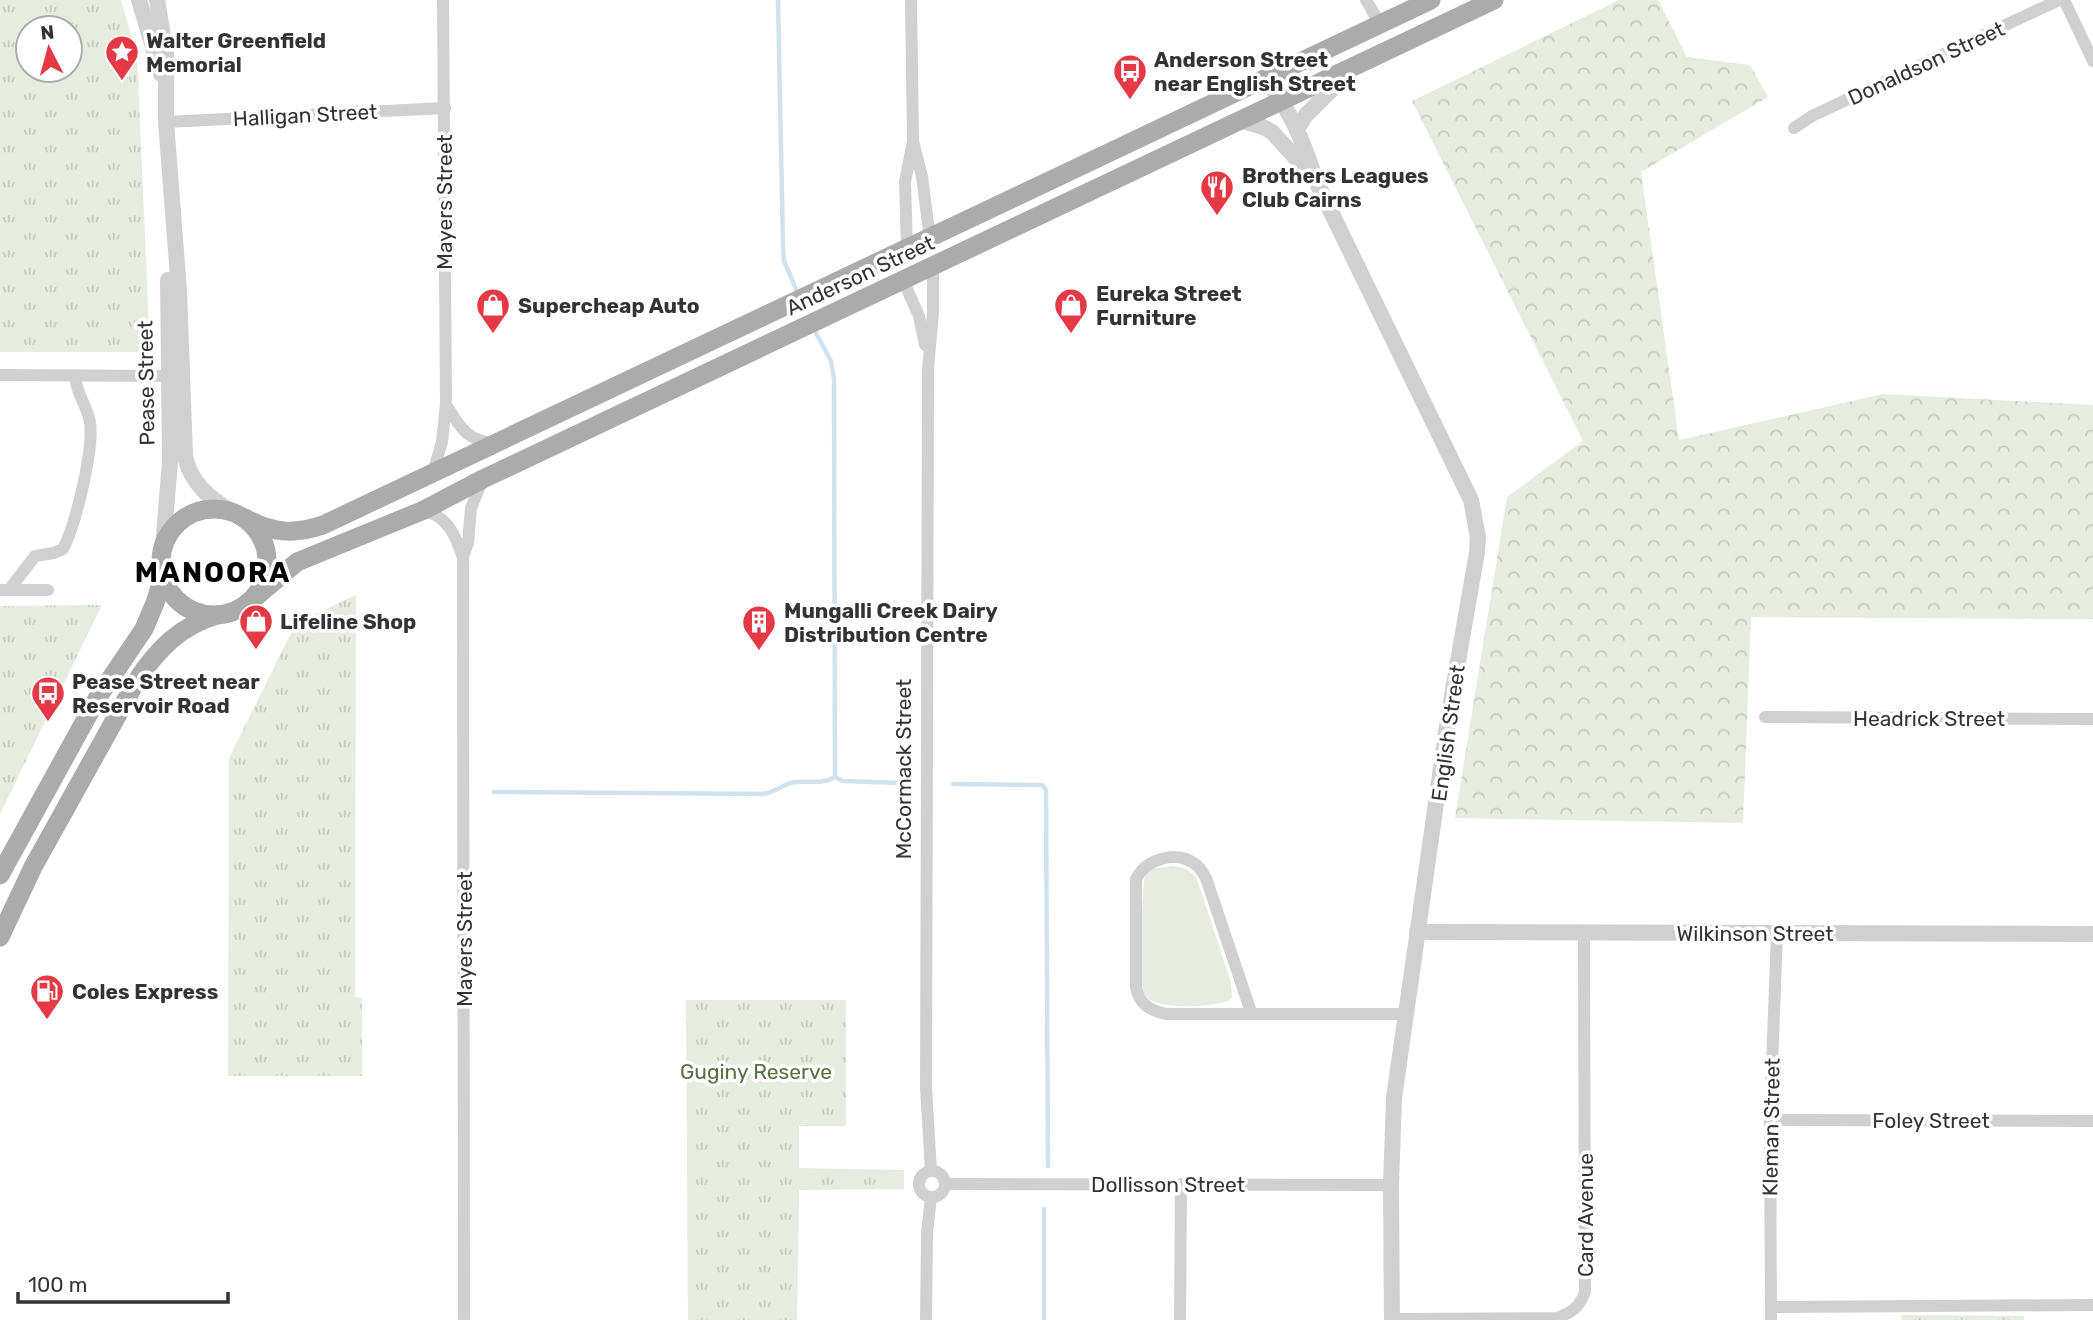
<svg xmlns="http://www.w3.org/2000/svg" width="2093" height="1320" viewBox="0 0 2093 1320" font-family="Rubik,sans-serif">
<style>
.green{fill:#e6ecdf}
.forest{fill:url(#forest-crowns)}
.park{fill:url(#park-tufts);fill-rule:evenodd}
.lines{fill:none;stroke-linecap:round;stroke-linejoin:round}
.stream{stroke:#cfe2ee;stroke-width:4.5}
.minor{stroke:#d0d0d0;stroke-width:12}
.tertiary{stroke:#d0d0d0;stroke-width:16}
.primary{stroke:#ababab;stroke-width:19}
.labels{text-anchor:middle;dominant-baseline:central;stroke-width:7;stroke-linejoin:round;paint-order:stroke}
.poi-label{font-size:21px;font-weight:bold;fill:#333;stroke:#fff;text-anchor:start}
.street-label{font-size:21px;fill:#333;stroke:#fff}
.park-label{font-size:21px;fill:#56703f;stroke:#fff}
.district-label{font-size:28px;font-weight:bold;letter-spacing:2px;fill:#000;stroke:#fff}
</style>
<defs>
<pattern id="forest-crowns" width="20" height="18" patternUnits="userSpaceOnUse" patternTransform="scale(1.75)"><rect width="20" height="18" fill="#e6ecdf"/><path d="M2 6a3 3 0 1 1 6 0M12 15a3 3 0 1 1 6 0" fill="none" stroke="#c6cbc0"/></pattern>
<pattern id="park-tufts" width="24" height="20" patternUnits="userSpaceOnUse" patternTransform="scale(1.75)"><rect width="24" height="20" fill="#e6ecdf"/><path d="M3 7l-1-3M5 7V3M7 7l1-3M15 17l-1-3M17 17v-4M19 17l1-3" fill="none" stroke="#c6cbc0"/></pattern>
</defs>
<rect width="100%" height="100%" fill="#fff"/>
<path class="green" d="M1173,866C1184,867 1190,870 1197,879L1231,983L1232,998L1228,1001C1213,1007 1154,1011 1145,995C1138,984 1142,891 1145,875L1150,869Z"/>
<polygon class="forest" points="1619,0 1658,0 1687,57 1750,65 1768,97 1641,172 1679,440 1883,394 2093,405 2093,619 1751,617 1743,823 1455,818 1507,497 1583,441 1412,101"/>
<g class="park">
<path d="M0,0H121L137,55L150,352H0ZM28,28H70V70H28Z"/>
<polygon points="356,595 355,997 362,998 362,1076 228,1076 229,758 296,623"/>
<polygon points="102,605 0,814 0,606"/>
<polygon points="686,1000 846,1000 846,1126 799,1126 799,1168 904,1170 904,1189 799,1190 797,1320 688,1320"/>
<polygon points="1901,1315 2024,1316 2024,1320 1902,1320"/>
</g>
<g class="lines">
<g class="stream">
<polyline points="778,0 783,246 784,261 796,289"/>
<polyline points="816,333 831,361 834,379 835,777"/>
<polyline points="953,784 1042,785 1046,790 1048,1166"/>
<path d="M494,792L763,794C774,792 780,787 790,783C805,779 820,786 835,777L843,781L902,783"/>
<polyline points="1044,1320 1044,1209"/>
</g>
<g class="minor">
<polyline points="1366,0 1380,24"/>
<polyline points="2064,0 2093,61"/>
<polyline points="166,122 445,108"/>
<polyline points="1794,128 1812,116 2059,0"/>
<polyline points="914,145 922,177 930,239"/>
<polyline points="907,249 905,182 913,141 911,0"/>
<polyline points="903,280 919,316 925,345"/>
<polyline points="0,375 170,376"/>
<path d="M446,405C461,428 465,439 494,444"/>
<polyline points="433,472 442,442 446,404 443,0"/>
<path d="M424,510C448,517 456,536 463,558L464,1320"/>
<polyline points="463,557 468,543 471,508 483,479"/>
<polyline points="0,590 48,590"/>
<path d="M9,590L35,556L54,553L63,549C76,524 94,449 90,422C87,406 76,393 75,376"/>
<polyline points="1765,717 2093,719"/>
<path d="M1251,1012L1206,878C1203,873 1200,867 1195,864C1176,850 1146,859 1136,879V987C1139,1004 1149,1010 1166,1014H1405"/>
<polyline points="1770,1120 2093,1121"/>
<polyline points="931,1171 926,1088 928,369 933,313 933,266"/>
<circle cx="932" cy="1184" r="13"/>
<polyline points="945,1184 1391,1185"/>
<polyline points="1771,1307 2093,1305"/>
<path d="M1392,1319L1557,1318C1572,1312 1579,1308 1585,1292L1584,933"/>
<polyline points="926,1320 927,1233 931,1197"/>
<polyline points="1180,1320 1181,1184"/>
<polyline points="1771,1320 1770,1120 1777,933"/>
</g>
<g class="tertiary">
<polyline points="139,0 161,74"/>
<path d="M157,0L166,54V122L179,290L185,456C190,482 209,498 231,511"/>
<path d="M1265,79C1291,110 1304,143 1316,181L1471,500L1478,537L1477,552L1448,719L1394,1098L1391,1185L1392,1320"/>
<polyline points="1240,120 1263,127 1272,132 1306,169"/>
<polyline points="1297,129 1306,115 1350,71"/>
<polyline points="163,547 170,462 168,280"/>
<polyline points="1417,932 2093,934"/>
</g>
<g class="primary">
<circle cx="214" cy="562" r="53"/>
<path d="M245,518C272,533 293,535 323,525L1431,0"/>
<polyline points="252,600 297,562 424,510 483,479 1494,0"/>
<polyline points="0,875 98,697 144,629 155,603 163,577"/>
<path d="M0,937L33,867L137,680C158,649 180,626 217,615"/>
</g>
</g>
<defs>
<g id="sight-pin" transform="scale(1.75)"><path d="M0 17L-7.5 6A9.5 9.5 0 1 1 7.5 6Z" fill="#e63946" stroke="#fff"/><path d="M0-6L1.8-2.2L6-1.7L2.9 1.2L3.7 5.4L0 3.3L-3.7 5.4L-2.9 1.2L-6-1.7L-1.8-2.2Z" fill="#fff"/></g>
<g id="bus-pin" transform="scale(1.75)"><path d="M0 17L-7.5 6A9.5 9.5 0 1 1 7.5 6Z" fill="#e63946" stroke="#fff"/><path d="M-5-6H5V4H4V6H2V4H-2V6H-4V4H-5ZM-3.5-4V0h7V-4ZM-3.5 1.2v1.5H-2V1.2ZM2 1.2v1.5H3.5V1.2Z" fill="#fff"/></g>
<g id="restaurant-pin" transform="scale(1.75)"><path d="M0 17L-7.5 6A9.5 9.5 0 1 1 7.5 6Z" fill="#e63946" stroke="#fff"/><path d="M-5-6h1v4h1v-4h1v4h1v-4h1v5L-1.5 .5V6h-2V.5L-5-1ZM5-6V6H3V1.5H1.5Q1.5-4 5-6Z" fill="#fff"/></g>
<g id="shop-pin" transform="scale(1.75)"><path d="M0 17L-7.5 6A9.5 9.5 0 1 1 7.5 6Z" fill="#e63946" stroke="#fff"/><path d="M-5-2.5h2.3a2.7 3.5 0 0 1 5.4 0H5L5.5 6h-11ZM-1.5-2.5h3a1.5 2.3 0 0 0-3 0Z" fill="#fff"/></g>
<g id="building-pin" transform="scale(1.75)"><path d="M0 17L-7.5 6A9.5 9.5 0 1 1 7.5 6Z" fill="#e63946" stroke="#fff"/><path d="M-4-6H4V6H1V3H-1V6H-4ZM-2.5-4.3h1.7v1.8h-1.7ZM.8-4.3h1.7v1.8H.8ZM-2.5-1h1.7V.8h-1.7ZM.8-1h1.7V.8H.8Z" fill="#fff"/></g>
<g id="fuel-pin" transform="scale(1.75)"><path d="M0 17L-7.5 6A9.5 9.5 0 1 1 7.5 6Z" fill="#e63946" stroke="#fff"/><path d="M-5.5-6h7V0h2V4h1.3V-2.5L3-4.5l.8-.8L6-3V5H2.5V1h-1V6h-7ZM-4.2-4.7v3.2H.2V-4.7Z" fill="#fff"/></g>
</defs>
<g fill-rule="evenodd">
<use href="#sight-pin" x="122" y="52"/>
<use href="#bus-pin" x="1130" y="71"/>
<use href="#restaurant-pin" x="1217" y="187"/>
<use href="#shop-pin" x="493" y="305"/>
<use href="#shop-pin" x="1071" y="305"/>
<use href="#shop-pin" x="256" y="621"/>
<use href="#building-pin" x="759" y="622"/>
<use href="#bus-pin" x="48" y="693"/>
<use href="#fuel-pin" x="47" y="991"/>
</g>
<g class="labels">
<g class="poi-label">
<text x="146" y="40">Walter Greenfield<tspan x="146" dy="24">Memorial</tspan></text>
<text x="1154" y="59">Anderson Street<tspan x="1154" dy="24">near English Street</tspan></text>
<text x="1242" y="175">Brothers Leagues<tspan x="1242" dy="24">Club Cairns</tspan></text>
<text x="1096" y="293">Eureka Street<tspan x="1096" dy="24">Furniture</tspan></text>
<text x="518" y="305">Supercheap Auto</text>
<text x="784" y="610">Mungalli Creek Dairy<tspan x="784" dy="24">Distribution Centre</tspan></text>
<text x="280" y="621">Lifeline Shop</text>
<text x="72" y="681">Pease Street near<tspan x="72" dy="24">Reservoir Road</tspan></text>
<text x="72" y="991">Coles Express</text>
</g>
<g class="street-label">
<text transform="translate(1926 63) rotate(-25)">Donaldson Street</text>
<text transform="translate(305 115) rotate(-3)">Halligan Street</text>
<text transform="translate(444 202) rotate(-90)">Mayers Street</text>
<text transform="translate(860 275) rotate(-25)">Anderson Street</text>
<text transform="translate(146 383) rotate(-91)">Pease Street</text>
<text x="1929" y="718">Headrick Street</text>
<text transform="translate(1448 733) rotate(-82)">English Street</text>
<text transform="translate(903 769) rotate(-90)">McCormack Street</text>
<text x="1755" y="933">Wilkinson Street</text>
<text transform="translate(464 939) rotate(-90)">Mayers Street</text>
<text x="1931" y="1120">Foley Street</text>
<text transform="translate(1771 1127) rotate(-89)">Kleman Street</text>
<text x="1168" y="1184">Dollisson Street</text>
<text transform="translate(1585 1215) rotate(-90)">Card Avenue</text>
</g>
<g class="park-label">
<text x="756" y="1071">Guginy Reserve</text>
</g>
<g class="district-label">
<text x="213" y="572">MANOORA</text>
</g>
</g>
<g transform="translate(49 49) rotate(354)"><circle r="33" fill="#ffffff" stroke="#adadad" stroke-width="2"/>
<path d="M0-5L12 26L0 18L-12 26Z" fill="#e63946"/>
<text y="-10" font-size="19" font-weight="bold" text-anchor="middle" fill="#333333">N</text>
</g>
<path d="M18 1292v10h210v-10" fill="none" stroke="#333333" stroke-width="3.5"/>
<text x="28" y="1292" font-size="21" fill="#333333" stroke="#ffffff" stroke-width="5" paint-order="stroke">100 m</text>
</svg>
